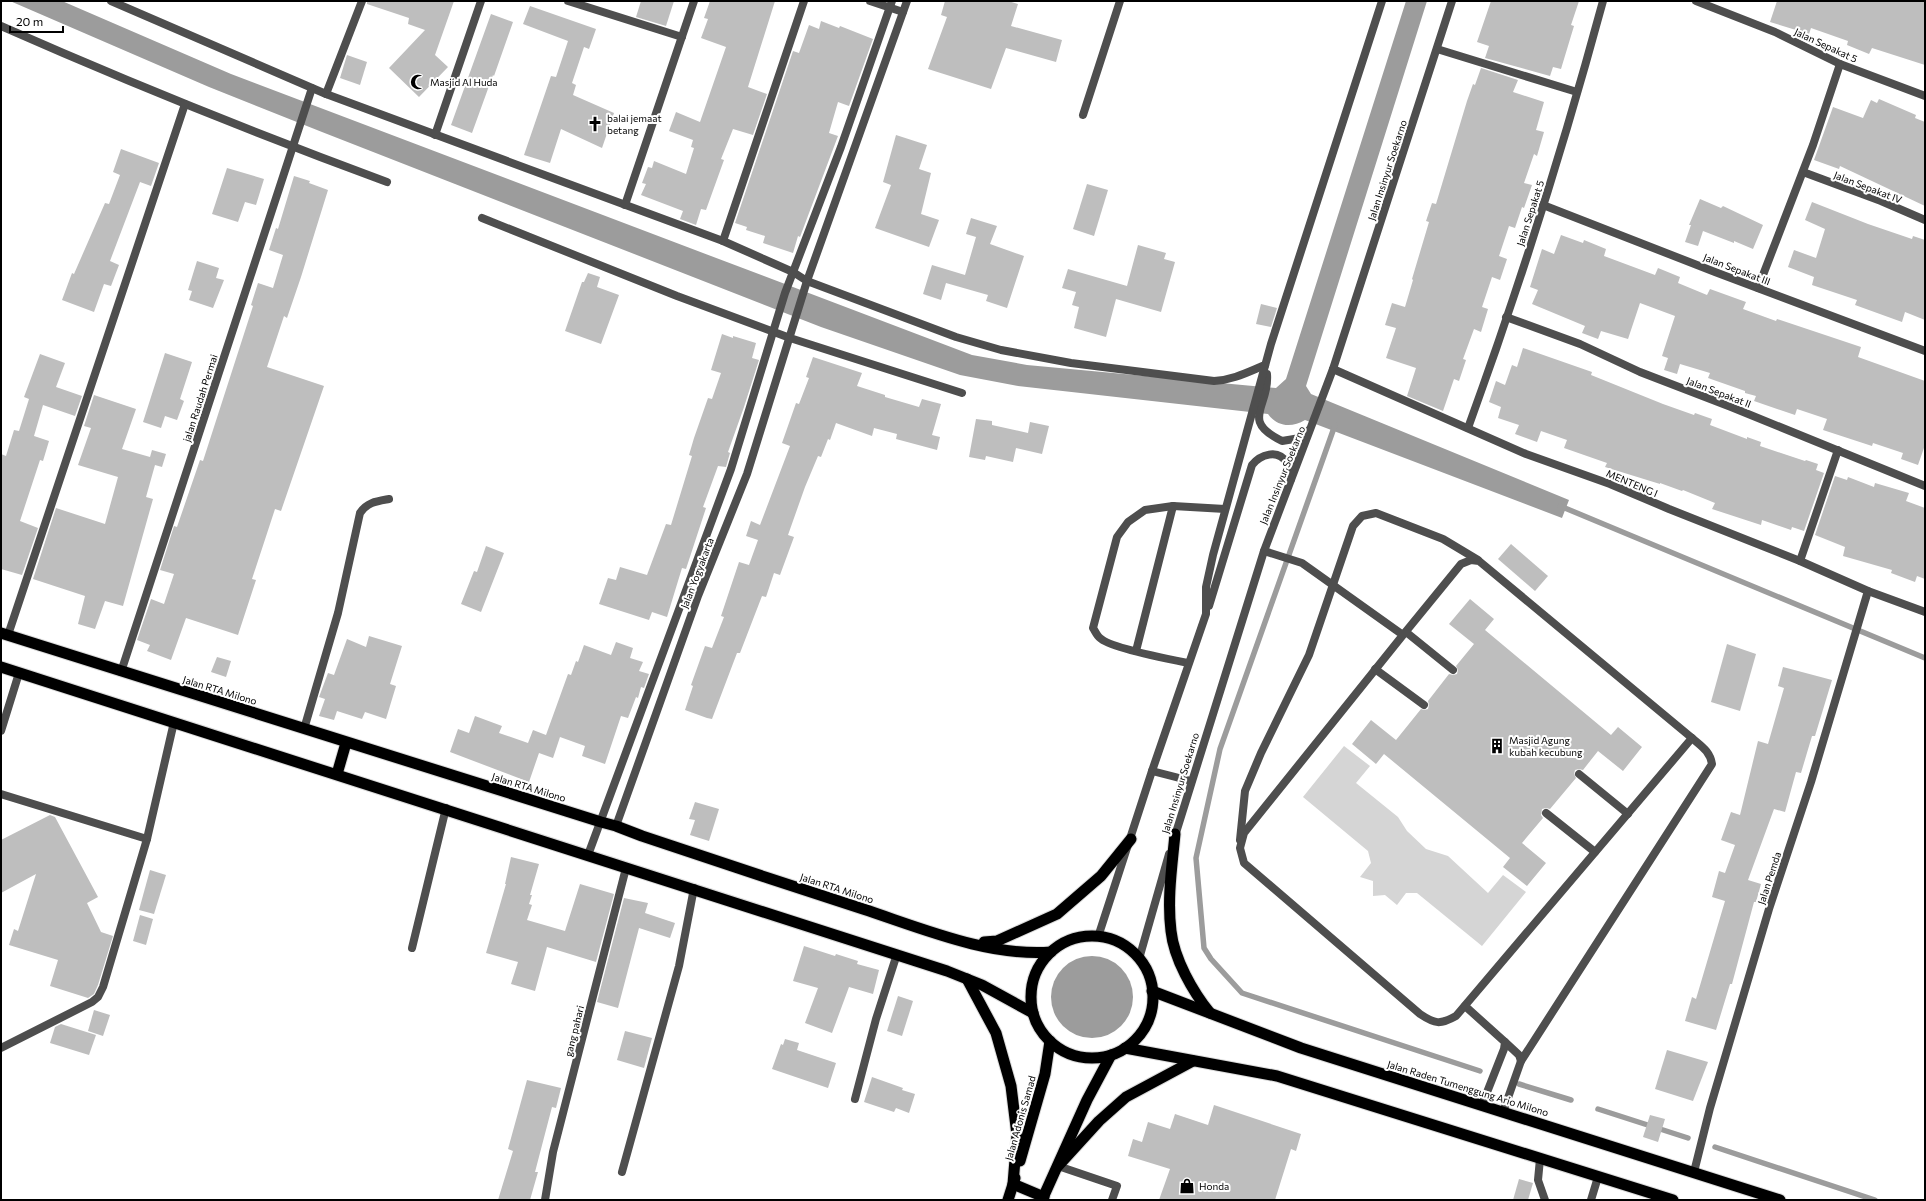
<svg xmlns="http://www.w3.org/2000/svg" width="1926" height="1201" viewBox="0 0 1926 1201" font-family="Commissioner,sans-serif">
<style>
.green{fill:#d5d5d5}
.water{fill:#9c9c9c}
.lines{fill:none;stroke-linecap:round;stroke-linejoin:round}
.stream{stroke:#9c9c9c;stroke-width:5.5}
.building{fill:#bebebe}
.trunk-casing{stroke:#dbdbdb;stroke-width:13}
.service{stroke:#4e4e4e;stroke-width:8}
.minor{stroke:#4e4e4e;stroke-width:8}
.tertiary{stroke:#4e4e4e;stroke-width:8}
.trunk{stroke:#000;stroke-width:11}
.labels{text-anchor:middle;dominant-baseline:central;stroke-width:4;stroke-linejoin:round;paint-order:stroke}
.street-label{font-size:10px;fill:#000;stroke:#fff}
.poi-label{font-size:10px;fill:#000;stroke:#fff;text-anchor:start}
</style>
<rect width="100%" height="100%" fill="#fff"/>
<polygon class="green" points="1344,746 1370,766 1356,783 1398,817 1407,831 1426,849 1448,856 1488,893 1503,875 1526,892 1482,946 1417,893 1406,893 1397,905 1385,895 1373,896 1373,881 1360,877 1371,863 1368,851 1303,797"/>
<g class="water">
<path d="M10,1H62L231,74L972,355L1027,365L1276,388L1286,379L1406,1H1427L1306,386L1311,394L1569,500L1562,518L1305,420C1292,428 1277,427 1268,414L1018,386L960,375L821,327L322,132L209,87Z"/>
<circle cx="1092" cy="997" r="41"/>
</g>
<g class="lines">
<g class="stream">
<polyline points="1335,425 1220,749 1196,858 1204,948 1211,959 1242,993 1480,1071"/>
<polyline points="1560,506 1925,658"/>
<polyline points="1519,1084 1571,1100"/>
<polyline points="1598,1109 1688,1138"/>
<polyline points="1715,1147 1875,1200"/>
</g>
</g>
<g class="building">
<polygon points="367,1 454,1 435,55 448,67 419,97 389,68 425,30 408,24 409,18 367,4"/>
<polygon points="641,1 674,1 666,26 636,17"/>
<polygon points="710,1 775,1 748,87 767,94 753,135 733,129 721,159 724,160 706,210 701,209 696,225 680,219 683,211 641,195 646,184 642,183 648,167 652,168 654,161 686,174 694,148 691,147 693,140 669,131 676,112 700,122 726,47 701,38 708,19 704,18"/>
<polygon points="945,1 1008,1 1018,4 1011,26 1062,40 1056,62 1006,48 991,89 928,69 947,17 941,15"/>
<polygon points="1491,1 1579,1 1571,25 1574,26 1561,69 1553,67 1550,76 1485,58 1489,46 1477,42"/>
<polygon points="1777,1 1925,1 1925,65 1872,48 1869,54 1847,45 1848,41 1811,28 1809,34 1770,22"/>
<polygon points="530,6 596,29 589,49 584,47 572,83 576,85 573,95 614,113 602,148 561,129 550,163 524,155 551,76 556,77 568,41 523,24"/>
<polygon points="491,14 513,22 494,76 493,75 472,133 451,125"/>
<polygon points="821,21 839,28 840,26 873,39 849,106 838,102 829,133 838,136 800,237 798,236 793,253 763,243 765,236 746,230 747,227 735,223 793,51 799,53 809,25 819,29"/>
<polygon points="347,55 367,62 360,85 340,78"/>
<polygon points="1481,68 1518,80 1513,92 1544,102 1536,130 1544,132 1537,156 1534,154 1524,183 1532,185 1524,208 1522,207 1515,228 1509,226 1499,256 1507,259 1500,280 1492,277 1482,307 1488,309 1481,332 1474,329 1463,359 1466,360 1459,381 1454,379 1443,411 1407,396 1416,368 1386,358 1396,328 1385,325 1392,303 1405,307 1413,280 1412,279 1429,222 1426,221 1432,203 1436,204 1467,101 1473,84 1475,85"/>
<polygon points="1879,99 1916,115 1915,118 1925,122 1925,206 1840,166 1839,169 1814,160 1833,107 1863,118 1871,100 1877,103"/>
<polygon points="896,135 927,145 919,169 931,173 921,214 939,220 929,247 875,228 891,185 883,182"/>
<polygon points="121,149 159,163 151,186 140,182 110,261 119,265 111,286 104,284 94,312 62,300 72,273 74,274 105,203 109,204 120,175 113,172"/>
<polygon points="227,168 264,179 256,205 245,202 238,222 212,214"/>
<polygon points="294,176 310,181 309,183 328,190 301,277 287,318 284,316 267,367 324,386 281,511 275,509 252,579 256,580 238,635 186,618 171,660 147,651 150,645 137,640 151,599 164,604 174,574 160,570 174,526 177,527 200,460 203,461 253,306 251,305 258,283 273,288 283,255 269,250 276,228 278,229"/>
<polygon points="1087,184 1108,190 1094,236 1073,229"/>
<polygon points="1700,199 1721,208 1723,206 1763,225 1753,249 1734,241 1734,243 1703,231 1698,246 1685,242 1691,225 1689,225"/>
<polygon points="1812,202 1868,224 1912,239 1913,236 1925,240 1925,320 1905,312 1902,322 1855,305 1857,300 1812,285 1814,277 1788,267 1794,250 1816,258 1825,229 1805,220"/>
<polygon points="971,218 997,226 990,244 1024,256 1007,308 986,301 988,295 946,283 941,300 923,294 932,265 965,275 976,237 966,234"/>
<polygon points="1561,235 1583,243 1584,240 1606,249 1604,256 1655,275 1658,268 1680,277 1678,283 1707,295 1710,289 1746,302 1743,309 1776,321 1777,319 1861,347 1858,357 1925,381 1925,445 1918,465 1901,459 1903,453 1873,443 1872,446 1823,430 1827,419 1797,409 1795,415 1754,401 1756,396 1745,393 1745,391 1708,378 1710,373 1680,364 1677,374 1664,370 1668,358 1662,356 1675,316 1640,303 1628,339 1601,331 1598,339 1582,333 1585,326 1532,304 1538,290 1530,287 1542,249 1554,254"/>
<polygon points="1138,245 1166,253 1164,259 1175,262 1161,312 1116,299 1106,337 1074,328 1079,307 1072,305 1076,292 1062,288 1068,269 1127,286"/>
<polygon points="197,261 219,268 216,278 224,280 213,308 189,300 192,291 188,290"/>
<polygon points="588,273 600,277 597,287 619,295 601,344 565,331 582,282 584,282"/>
<polygon points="1261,304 1277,308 1271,327 1256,324"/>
<polygon points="722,334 733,338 733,336 756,343 752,358 759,360 744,407 728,452 730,453 726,467 718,466 703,507 706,508 686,569 682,568 667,617 652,612 649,620 599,604 608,578 616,580 620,567 647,575 666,524 671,525 692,456 689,455 694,438 708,398 712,399 721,373 711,370"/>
<polygon points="1523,348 1592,372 1591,375 1663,404 1694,415 1695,413 1712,419 1710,425 1747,439 1747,437 1761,442 1760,446 1805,461 1806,460 1818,464 1816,470 1824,473 1804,531 1792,527 1791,530 1762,520 1761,525 1712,509 1715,503 1683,490 1682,491 1660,483 1660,484 1605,467 1607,463 1564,448 1567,440 1541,431 1537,442 1515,434 1519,425 1498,418 1501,407 1489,402 1496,381 1505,385 1512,365 1517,367"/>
<polygon points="165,353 192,362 180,399 184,401 177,420 165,416 161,428 143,422"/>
<polygon points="40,354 65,363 56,387 82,396 75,416 43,405 34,436 49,441 43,461 40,460 20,521 38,528 22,575 1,569 1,454 6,456 14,430 19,431 29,399 24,397"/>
<polygon points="813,357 862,373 857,386 885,395 885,397 919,407 922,399 941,404 932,435 940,437 937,450 896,439 897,434 874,428 872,436 836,423 830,440 828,439 821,457 818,456 805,487 788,535 794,537 780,575 774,573 766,597 762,596 740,653 737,653 712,719 707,718 685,710 693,686 691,685 705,646 712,648 724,617 721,616 739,562 749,565 758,540 746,536 751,521 760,525 790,446 782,443 796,403 799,404 809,378 806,377"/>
<polygon points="94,395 136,409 122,449 150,457 152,450 166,454 162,467 155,465 146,497 153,499 123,606 105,601 95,629 78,624 85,596 33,579 56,508 105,524 118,477 78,465 91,428 84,426"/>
<polygon points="976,419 992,421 992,425 1028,433 1030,422 1049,426 1042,454 1016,448 1013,462 986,456 985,460 969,457"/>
<polygon points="1835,476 1847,480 1848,477 1874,487 1875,483 1909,493 1906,501 1925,508 1925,579 1917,576 1915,582 1891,573 1892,570 1843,556 1845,547 1815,535"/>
<polygon points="1511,544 1548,576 1535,591 1498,559"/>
<polygon points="486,546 504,553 481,612 461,604 474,571 477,572"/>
<polygon points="1470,599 1494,619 1485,630 1611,735 1618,727 1642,747 1623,771 1598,751 1583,770 1579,769 1575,770 1574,774 1576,778 1550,809 1546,808 1542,809 1541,815 1543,818 1522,843 1546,863 1527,886 1503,867 1510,858 1384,754 1376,764 1352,744 1371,720 1396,740 1421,709 1424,710 1428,709 1429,705 1428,701 1449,674 1453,675 1457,674 1458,670 1456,666 1474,644 1449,624"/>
<polygon points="369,636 402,646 390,684 396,686 386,719 365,712 362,719 337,711 334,720 319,716 325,699 319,697 328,673 334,675 347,639 366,647"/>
<polygon points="616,642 633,648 630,658 643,662 639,671 649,674 644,688 641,687 638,698 636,697 628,718 621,716 605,764 582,756 585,746 560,737 553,758 539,753 529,782 450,752 458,729 469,733 475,716 502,726 499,733 528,743 533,730 546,735 568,674 571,675 576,661 578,662 584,645 611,655"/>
<polygon points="1727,644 1756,654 1740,711 1711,702"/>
<polygon points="217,657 231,661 226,677 211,672"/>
<polygon points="1783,667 1832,680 1815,736 1812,736 1801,773 1796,772 1785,812 1774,809 1748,880 1761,884 1756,902 1754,902 1732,984 1730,984 1716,1030 1685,1021 1692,997 1696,999 1725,901 1712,897 1719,871 1725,873 1735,845 1721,840 1731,812 1740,815 1758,741 1768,744 1784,688 1778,686"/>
<polygon points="695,802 719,809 709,841 690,835 695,820 689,819"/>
<polygon points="50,815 55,817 98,897 87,903 101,932 113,936 98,985 94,994 88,998 50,986 58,960 9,945 14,929 18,931 36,874 1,893 1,840"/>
<polygon points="511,857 539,864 530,895 532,895 529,904 532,905 527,920 565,931 580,884 614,894 596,962 547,947 535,991 511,984 518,962 486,953 506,884 505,884"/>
<polygon points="150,870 166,875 154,914 139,910"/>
<polygon points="624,898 648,903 645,913 675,923 670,938 639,928 618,1008 597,1002"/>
<polygon points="140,915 153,919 146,945 133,941"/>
<polygon points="804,946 835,956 836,954 858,961 857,964 879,970 873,994 849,987 832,1033 805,1023 818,988 793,981"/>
<polygon points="898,996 913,1001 902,1036 887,1031"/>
<polygon points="94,1010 110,1015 103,1036 88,1031"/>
<polygon points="61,1024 96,1035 89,1055 50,1043 55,1027"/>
<polygon points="625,1031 652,1038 644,1068 617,1060"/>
<polygon points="785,1039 799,1043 797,1050 836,1063 828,1088 772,1069 781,1044 783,1045"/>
<polygon points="1667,1050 1708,1062 1693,1101 1655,1089"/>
<polygon points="872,1077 903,1088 902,1090 915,1094 909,1113 896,1108 894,1112 864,1102"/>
<polygon points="527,1080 561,1088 556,1108 552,1107 535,1172 538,1172 530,1200 498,1200 513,1151 508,1149"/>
<polygon points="1214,1105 1301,1134 1296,1151 1291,1149 1275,1200 1159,1200 1170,1169 1128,1156 1133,1139 1142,1142 1148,1122 1170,1129 1175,1114 1208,1125"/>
<polygon points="1650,1115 1665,1119 1658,1142 1643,1137"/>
<polygon points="1519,1179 1533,1183 1528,1200 1513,1200"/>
</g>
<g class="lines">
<g class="trunk-casing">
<g id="trunk">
<path d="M1,633L601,822L616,826L642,836C716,861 789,885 863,909C921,928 989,957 1051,952"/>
<polyline points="1,667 947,971 982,985 1033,1013"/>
<polyline points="337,774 346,743"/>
<path d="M1175,834C1172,866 1167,899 1171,931C1174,959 1193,992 1210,1013"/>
<circle cx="1092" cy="997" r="61"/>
<polyline points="984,942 997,941 1057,914 1101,876 1131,839"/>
<polyline points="967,979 996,1033 1011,1086 1017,1135 1013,1184 1044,1197"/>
<polyline points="1152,991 1301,1048 1780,1200"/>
<polyline points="1125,1048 1277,1076 1673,1200"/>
<polyline points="1020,1161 1045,1074 1050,1041"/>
<polyline points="1058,1166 1099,1121 1126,1097 1193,1061"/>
<polyline points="1008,1200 1015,1178"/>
<polyline points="1042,1200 1087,1100 1111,1055"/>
</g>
</g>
<g class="service">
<path d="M1264,551L1302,563L1403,635L1461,564L1471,560L1479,561L1692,738L1456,1016C1440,1025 1435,1024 1420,1014L1244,863L1240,848L1244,833L1403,635"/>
<polyline points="1406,632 1453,670"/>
<polyline points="1136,651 1173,506"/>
<path d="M1188,663C1173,660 1110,648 1100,638C1097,636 1095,631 1093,628L1117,537L1128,522L1145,510L1173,506L1225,509"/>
<polyline points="1375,669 1424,705"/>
<polyline points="1,731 19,673"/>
<polyline points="1579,774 1628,814"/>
<polyline points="1,794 147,839"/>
<polyline points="1546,813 1595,852"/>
<polyline points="1240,840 1245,791 1261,753 1309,655 1353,526 1362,516 1376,513 1443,539 1478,560"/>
<polyline points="1465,1006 1505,1042 1504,1049 1482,1105"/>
<polyline points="1,1048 92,1002 98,997 103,987 147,839 174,722"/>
<path d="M1521,1061L1712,764C1710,751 1701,746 1692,738"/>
<polyline points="1503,1112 1521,1061 1519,1055 1505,1042"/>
<polyline points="1540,1159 1538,1180 1545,1200"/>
<polyline points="1058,1166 1117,1186 1112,1200"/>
<polyline points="1591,1200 1598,1177"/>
</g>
<g class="minor">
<path d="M111,1L326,94L723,241L793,272L807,281L956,337L1001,350L1071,363L1214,381C1233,380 1248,372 1265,365"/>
<polyline points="568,1 682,37"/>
<polyline points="870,1 903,12"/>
<polyline points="1696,1 1775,32 1840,64 1925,96"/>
<path d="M1,26C128,82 257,134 387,182"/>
<polyline points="1437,49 1577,92"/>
<polyline points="326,94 362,1"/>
<polyline points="1083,115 1120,1"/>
<polyline points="435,135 481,1"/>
<polyline points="1803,172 1881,201 1925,220"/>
<polyline points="625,205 694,1"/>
<polyline points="1543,205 1715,272 1925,351"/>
<polyline points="482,218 677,296 790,338 962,393"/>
<polyline points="723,241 804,1"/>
<polyline points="1758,288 1813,145 1840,64"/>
<polyline points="1506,317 1580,344 1640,372 1731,407 1925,486"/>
<polyline points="1333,369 1526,454 1610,484 1669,509 1800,561 1868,591 1925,612"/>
<path d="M1468,428C1519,288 1564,145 1603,1"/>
<polyline points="1800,561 1838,450"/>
<polyline points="8,635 185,104"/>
<polyline points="121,672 312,88"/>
<path d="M304,729L338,613L360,513C367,502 378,501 389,499"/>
<polyline points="616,826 698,596 747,474 807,281 907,1"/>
<polyline points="588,855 731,469 785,293 841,147 892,1"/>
<polyline points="412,948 446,808"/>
<polyline points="855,1099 876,1019 897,954"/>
<polyline points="622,1172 679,966 694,888"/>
<polyline points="1694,1172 1710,1108 1769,909 1811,782 1868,591"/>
<polyline points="545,1200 553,1152 626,868"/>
</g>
<g class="tertiary">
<path d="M1267,374C1270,407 1239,420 1282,441L1300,438L1309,430"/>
<path d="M1209,606L1252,465C1260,455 1278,448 1287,463C1289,467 1290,474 1291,479"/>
<polyline points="1152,771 1191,781"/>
<polyline points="1174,839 1264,551 1333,369 1452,1"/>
<polyline points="1098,937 1152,771 1206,614 1206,587 1213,555 1271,344 1382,1"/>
<polyline points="1139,959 1169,854"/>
</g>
<use href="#trunk" class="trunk"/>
</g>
<defs>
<g id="mosque-bare" transform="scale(1.2)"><path d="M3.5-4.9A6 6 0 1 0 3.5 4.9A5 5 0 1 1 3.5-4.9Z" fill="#000" stroke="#fff" stroke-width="2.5" paint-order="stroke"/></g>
<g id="church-bare" transform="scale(1.2)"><path d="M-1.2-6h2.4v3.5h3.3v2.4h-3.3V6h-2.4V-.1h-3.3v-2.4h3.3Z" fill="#000" stroke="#fff" stroke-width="2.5" paint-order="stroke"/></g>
<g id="building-bare" transform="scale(1.2)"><path d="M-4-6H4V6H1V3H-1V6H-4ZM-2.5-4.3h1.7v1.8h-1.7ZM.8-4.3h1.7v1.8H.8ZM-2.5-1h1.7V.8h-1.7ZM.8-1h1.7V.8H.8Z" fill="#000" stroke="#fff" stroke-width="2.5" paint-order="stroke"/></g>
<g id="shop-bare" transform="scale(1.2)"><path d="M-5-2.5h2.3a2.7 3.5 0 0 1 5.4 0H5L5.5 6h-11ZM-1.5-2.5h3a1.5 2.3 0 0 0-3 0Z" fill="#000" stroke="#fff" stroke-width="2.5" paint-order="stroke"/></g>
</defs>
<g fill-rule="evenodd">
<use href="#mosque-bare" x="418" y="82"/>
<use href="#church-bare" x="595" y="124"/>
<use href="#building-bare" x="1497" y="746"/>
<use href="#shop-bare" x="1187" y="1186"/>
</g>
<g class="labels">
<g class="street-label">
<text transform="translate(1826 45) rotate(25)">Jalan Sepakat 5</text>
<text transform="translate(1387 170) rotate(-72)">Jalan Insinyur Soekarno</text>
<text transform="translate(1868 187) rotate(21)">Jalan Sepakat IV</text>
<text transform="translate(1530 213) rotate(-72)">Jalan Sepakat 5</text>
<text transform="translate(1737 269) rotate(21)">Jalan Sepakat III</text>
<text transform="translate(1719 392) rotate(21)">Jalan Sepakat II</text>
<text transform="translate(200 398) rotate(-72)">jalan Raudah Permai</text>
<text transform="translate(1282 475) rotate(-68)">Jalan Insinyur Soekarno</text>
<text transform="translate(1632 483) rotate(23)">MENTENG I</text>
<text transform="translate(697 573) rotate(-69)">Jalan Yogyakarta</text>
<text transform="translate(220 690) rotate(17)">Jalan RTA Milono</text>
<text transform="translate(1180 783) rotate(-73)">Jalan Insinyur Soekarno</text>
<text transform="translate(529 787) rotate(17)">Jalan RTA Milono</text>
<text transform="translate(1769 878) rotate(-72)">Jalan Pemda</text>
<text transform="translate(837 888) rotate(18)">Jalan RTA Milono</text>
<text transform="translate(574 1031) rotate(-76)">gang pahari</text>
<text transform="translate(1468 1088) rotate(17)">Jalan Raden Tumenggung Ario Milono</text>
<text transform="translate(1020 1118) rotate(-74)">Jalan Adonis Samad</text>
</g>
<g class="poi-label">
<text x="430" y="82">Masjid Al Huda</text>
<text x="607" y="118">balai jemaat<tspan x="607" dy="12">betang</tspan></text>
<text x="1509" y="740">Masjid Agung<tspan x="1509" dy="12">kubah kecubung</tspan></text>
<text x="1199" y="1186">Honda</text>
</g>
</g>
<rect width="1926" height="1201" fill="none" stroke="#000000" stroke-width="4"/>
<path d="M10 26v6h53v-6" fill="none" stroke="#000000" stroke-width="2"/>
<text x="16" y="26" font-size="12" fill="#000000" stroke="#ffffff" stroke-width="3" paint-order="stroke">20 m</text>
</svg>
